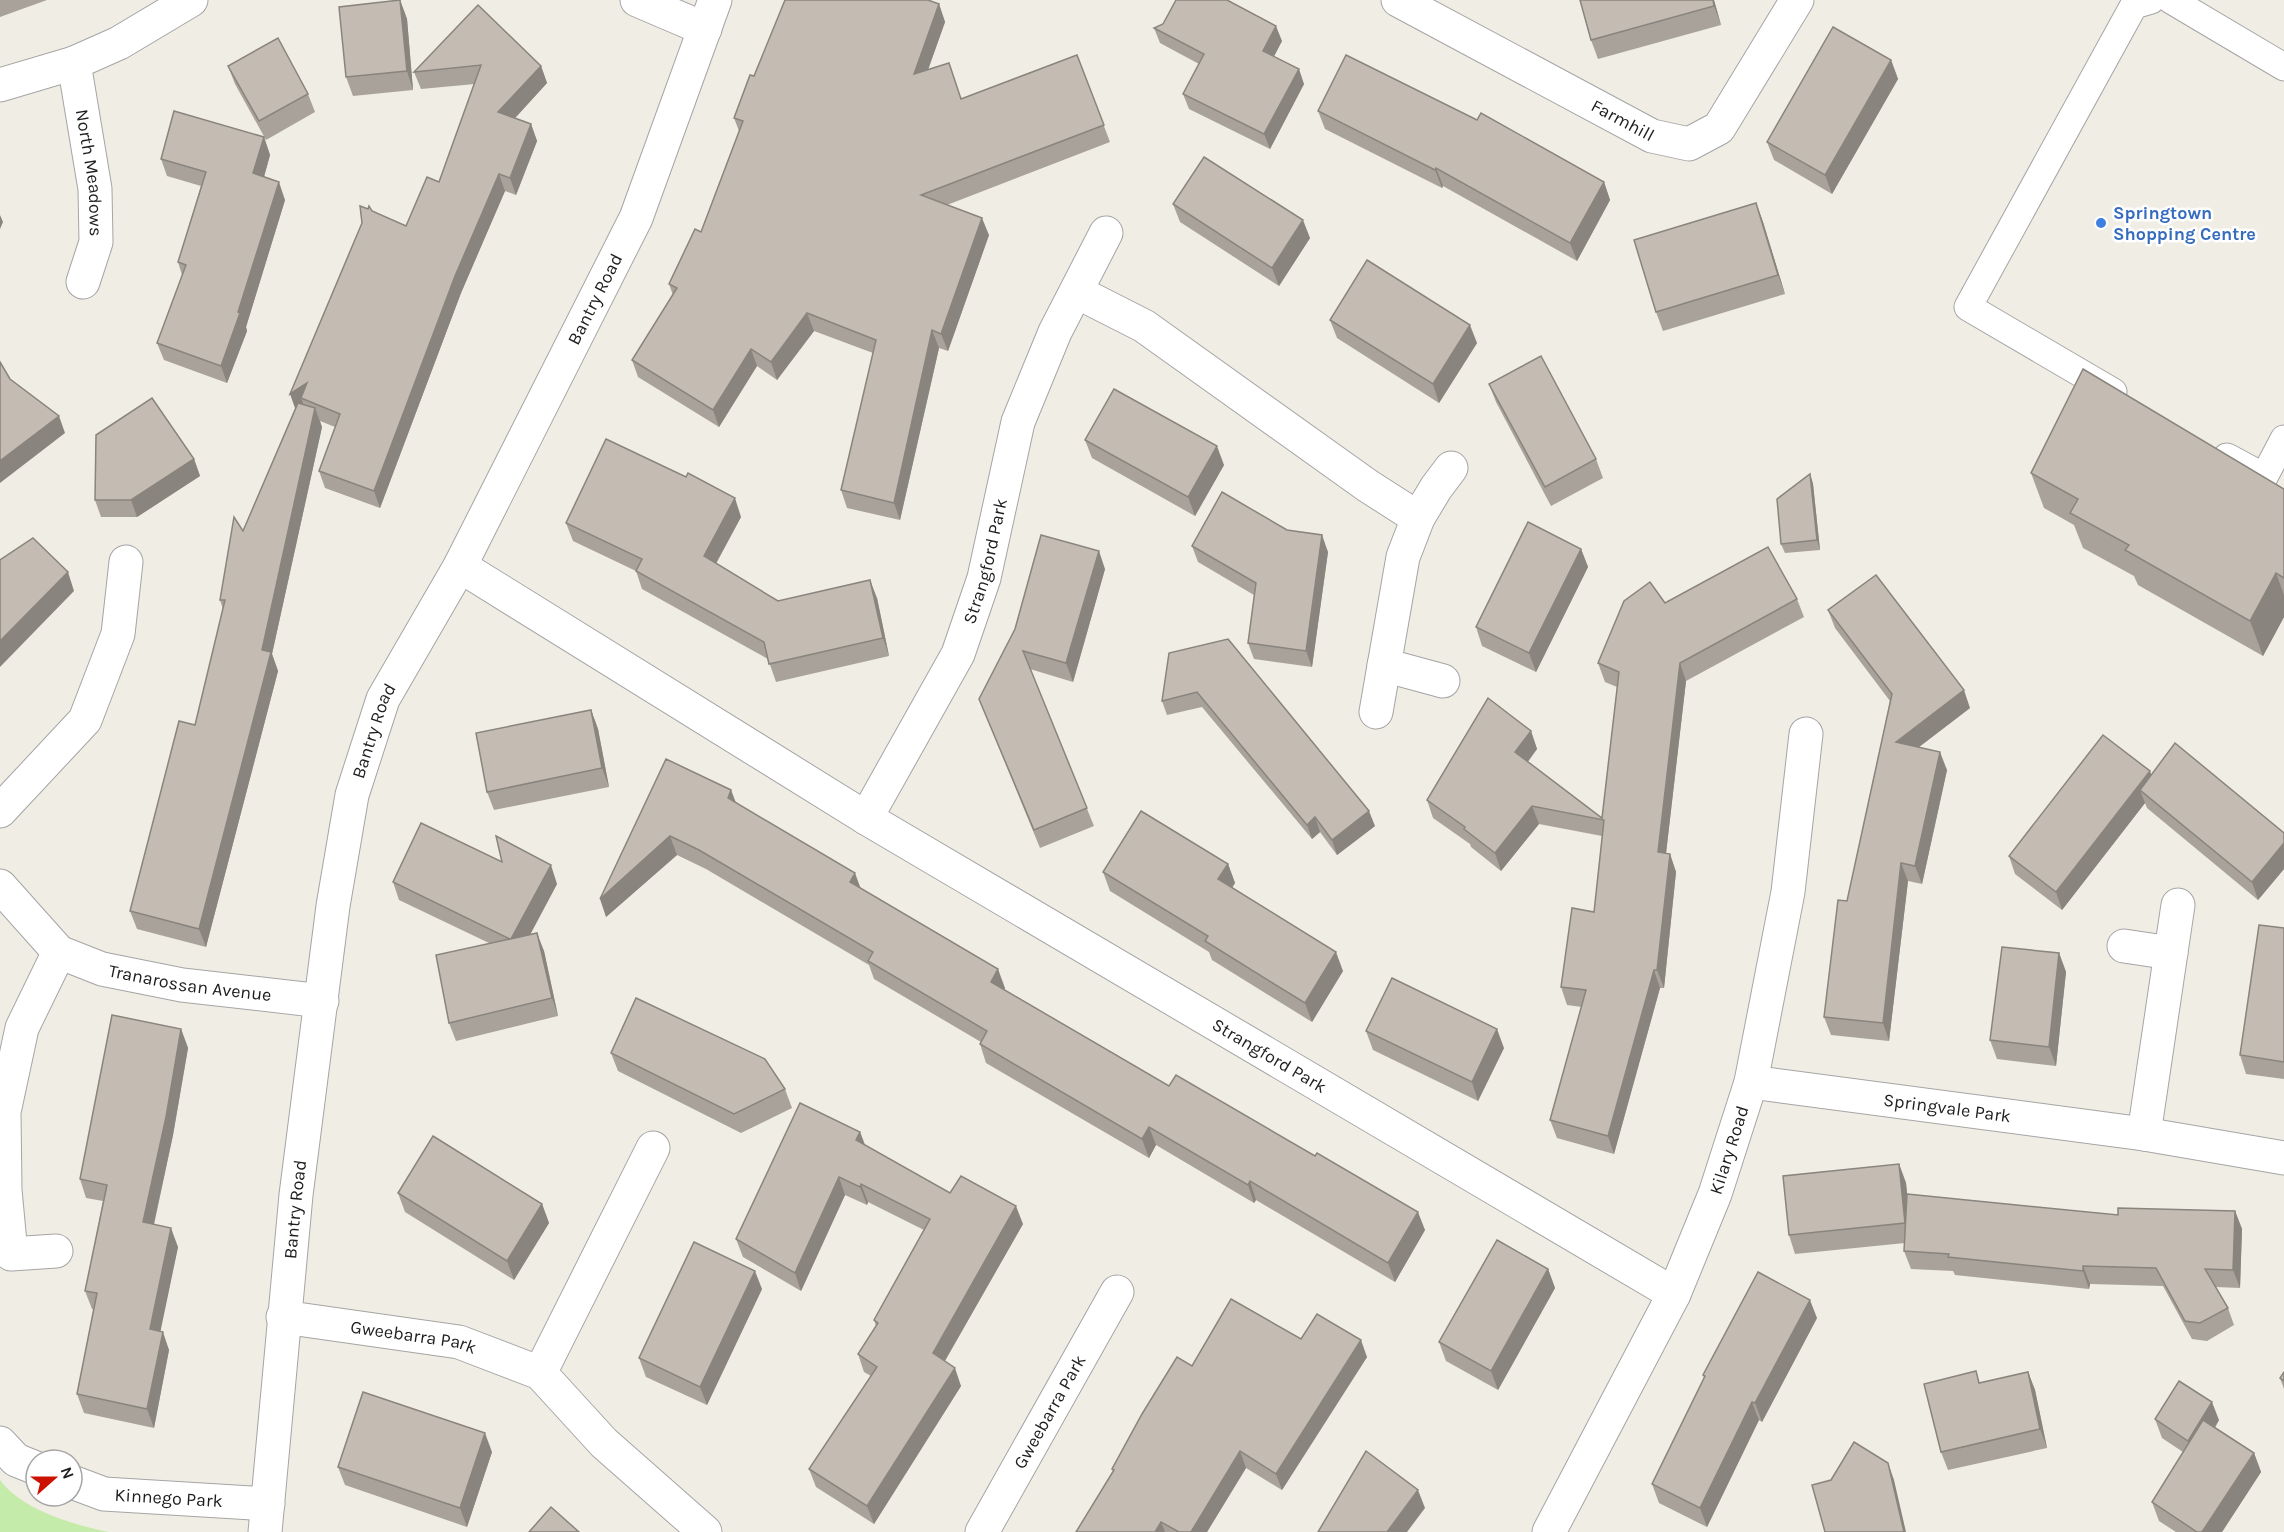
<svg xmlns="http://www.w3.org/2000/svg" width="2284" height="1532" viewBox="0 0 2284 1532" font-family="Karla,sans-serif">
<style>
.grass{fill:#c4eba9}
.lines{fill:none;stroke-linecap:round;stroke-linejoin:round}
.service-casing{stroke:#a5a5a5;stroke-width:29}
.minor-casing{stroke:#a5a5a5;stroke-width:35}
.service{stroke:#fff;stroke-width:27}
.minor{stroke:#fff;stroke-width:33}
.wall{fill:#a9a29a}
.shaded-wall{fill:#89847d}
.building{fill:#c4bcb3;stroke:#89847d;stroke-width:1.5}
.shop-dot{fill:#3f7fe0;stroke:#fff;stroke-width:2}
.labels{text-anchor:middle;dominant-baseline:central;stroke-width:5;stroke-linejoin:round;paint-order:stroke}
.street-label{font-size:18px;fill:#1e1e1e;stroke:#fff}
.shop-label{font-size:18px;font-weight:bold;fill:#366cbe;stroke:#fff;text-anchor:start}
</style>
<rect width="100%" height="100%" fill="#f0ede4"/>
<path class="grass" d="M0,1480C22,1510 74,1525 109,1532H0Z"/>
<g class="lines">
<g class="service-casing">
<g id="service">
<polyline points="2171,0 2284,67"/>
<polyline points="2113,392 1968,307 2134,5 2151,0"/>
<polyline points="2227,457 2264,477 2284,439"/>
</g>
</g>
<g class="minor-casing">
<g id="minor">
<polyline points="637,0 705,29"/>
<path id="s1" d="M1398,0L1652,136L1689,144L1719,128L1797,0"/>
<path id="s2" d="M74,63L95,189L96,242L83,282"/>
<polyline points="0,85 74,63 119,43 191,0"/>
<polyline points="1077,292 1144,326 1368,486 1418,518"/>
<path id="s3" d="M460,566L866,818L1674,1294"/>
<polyline points="1384,665 1443,681"/>
<polyline points="1376,712 1403,557 1418,518 1436,488 1451,468"/>
<polyline points="0,811 85,720 118,634 126,562"/>
<path id="s4" d="M866,818L958,654L984,578L1018,422L1055,332L1106,233"/>
<path id="s5" d="M0,886L59,952L102,969L182,985L322,1001"/>
<polyline points="2124,946 2171,953"/>
<path id="s6" d="M1751,1082L2144,1134L2284,1158"/>
<polyline points="2144,1134 2178,905"/>
<polyline points="56,1251 11,1254 5,1190 4,1112 22,1028 59,952"/>
<path id="s7" d="M283,1317L459,1342L540,1373L604,1443L705,1532"/>
<polyline points="540,1373 653,1148"/>
<polyline points="0,1443 16,1460 36,1468"/>
<path id="s8" d="M72,1482L104,1494L268,1504"/>
<path id="s9" d="M265,1532L296,1195L333,906L352,795L383,699L460,566L636,218L715,0"/>
<path id="s10" d="M982,1532L1117,1292"/>
<path id="s11" d="M1549,1532L1674,1294L1715,1194L1751,1082L1788,892L1806,734"/>
</g>
</g>
<use href="#service" class="service"/>
<use href="#minor" class="minor"/>
</g>
<g class="wall">
<polygon points="0,0 47,0 0,17"/>
<polygon points="400,0 407,19 413,90 353,96 346,77"/>
<polygon points="1580,0 1714,0 1721,25 1598,59 1591,40"/>
<polygon points="939,4 945,22 928,70 962,99 1077,55 1110,142 947,205 989,235 948,351 939,348 900,520 847,508 841,490 873,353 814,331 777,380 757,366 719,427 638,377 632,360 673,295 669,284 701,232 739,131 734,118 754,76"/>
<polygon points="478,5 541,66 547,83 515,118 531,124 537,141 516,195 505,191 461,293 380,508 325,488 319,471 335,427 320,421 322,427 272,654 278,671 206,947 137,929 130,911 195,725 223,609 220,600 243,531 295,409 372,211 406,226 439,182 475,84 421,89 414,72"/>
<polygon points="1154,28 1282,41 1274,56 1304,84 1270,149 1189,109 1183,94 1199,64 1160,43"/>
<polygon points="1891,60 1898,79 1832,194 1774,160 1767,142"/>
<polygon points="228,66 308,94 315,112 266,140 235,84"/>
<polygon points="1318,111 1477,120 1604,182 1610,200 1577,261 1443,186 1442,188 1325,129"/>
<polygon points="264,137 270,155 264,177 285,200 246,327 247,331 227,383 164,360 157,343 182,275 178,262 201,186 167,176 161,159"/>
<polygon points="1756,203 1763,222 1785,294 1663,331 1656,312"/>
<polygon points="1173,204 1310,238 1279,286 1180,222"/>
<polygon points="1330,320 1477,343 1439,403 1337,338"/>
<polygon points="1489,384 1596,459 1603,478 1551,506 1496,402"/>
<polygon points="1085,440 1224,465 1195,516 1092,458"/>
<polygon points="194,459 200,476 137,517 101,517 95,500"/>
<polygon points="2031,473 2284,489 2284,617 2263,656 2138,585 2134,576 2083,548 2074,525 2044,508"/>
<polygon points="1810,474 1813,484 1820,550 1785,553 1781,544"/>
<polygon points="741,517 716,564 778,601 877,598 889,656 776,682 768,659 642,589 636,571 573,541 566,523"/>
<polygon points="1287,530 1328,552 1312,667 1254,659 1248,643 1254,595 1198,562 1192,546"/>
<polygon points="1581,549 1588,567 1536,672 1482,646 1476,627"/>
<polygon points="1105,569 1073,682 1030,669 1094,826 1040,848 979,699 1015,629"/>
<polygon points="1797,599 1804,617 1686,681 1666,853 1670,854 1676,872 1664,988 1660,988 1614,1154 1557,1138 1550,1120 1582,1007 1567,1005 1561,987 1594,912 1602,836 1539,824 1501,871 1471,847 1470,844 1433,818 1427,800 1531,731 1537,749 1528,762 1602,818 1617,687 1605,682 1598,663 1665,603"/>
<polygon points="1828,610 1970,708 1919,747 1947,770 1922,884 1908,881 1889,1041 1831,1035 1824,1017 1847,901 1890,701 1835,628"/>
<polygon points="1228,639 1375,826 1337,855 1320,832 1312,839 1202,707 1167,715 1162,701"/>
<polygon points="591,710 598,729 609,787 494,810 487,792"/>
<polygon points="666,759 731,790 736,803 1005,988 1004,990 1169,1086 1425,1230 1395,1282 1256,1200 1254,1203 1156,1145 1149,1158 986,1063 980,1044 981,1042 874,979 869,965 706,869 677,855 606,917"/>
<polygon points="2151,775 2284,843 2284,869 2258,900 2147,808 2145,803 2062,910 2015,874 2009,856"/>
<polygon points="502,862 557,884 530,935 544,951 558,1016 456,1041 449,1023 489,943 399,900 393,882"/>
<polygon points="1228,864 1235,883 1232,888 1343,971 1312,1022 1212,960 1209,952 1110,891 1103,872"/>
<polygon points="2284,928 2284,1079 2246,1074 2240,1055"/>
<polygon points="2059,953 2066,972 2056,1066 1997,1059 1990,1040"/>
<polygon points="181,1029 188,1048 173,1135 154,1225 178,1247 160,1331 169,1350 154,1428 84,1413 77,1394 94,1310 92,1309 85,1291 103,1201 86,1198 80,1179"/>
<polygon points="1366,1031 1504,1048 1478,1101 1373,1050"/>
<polygon points="611,1053 785,1089 792,1108 741,1133 618,1071"/>
<polygon points="860,1132 865,1146 950,1193 1023,1224 945,1361 961,1386 874,1524 816,1487 809,1469 871,1376 864,1372 858,1354 876,1326 874,1320 924,1230 868,1202 867,1205 845,1195 801,1291 743,1257 736,1239"/>
<polygon points="1899,1164 1906,1183 1907,1194 2118,1215 2235,1211 2242,1229 2240,1288 2216,1287 2228,1308 2234,1325 2207,1341 2192,1339 2163,1286 2090,1284 2089,1289 1955,1275 1953,1271 1911,1269 1904,1251 1905,1243 1795,1254 1789,1235"/>
<polygon points="398,1193 542,1204 549,1223 514,1280 405,1212"/>
<polygon points="1548,1269 1555,1288 1498,1390 1446,1361 1439,1342"/>
<polygon points="762,1289 707,1405 646,1377 639,1358"/>
<polygon points="1817,1318 1762,1422 1759,1420 1707,1527 1659,1503 1652,1484 1704,1378 1703,1375"/>
<polygon points="1301,1339 1367,1357 1282,1490 1246,1468 1207,1532 1076,1532 1113,1471 1112,1469 1192,1366"/>
<polygon points="2028,1372 2035,1390 2047,1448 1948,1470 1941,1452 1980,1383"/>
<polygon points="2284,1372 2284,1389 2280,1378"/>
<polygon points="2155,1419 2219,1420 2215,1428 2254,1453 2261,1472 2222,1532 2176,1532 2159,1521 2152,1502 2183,1452 2162,1438"/>
<polygon points="492,1452 467,1527 345,1485 338,1467"/>
</g>
<g class="shaded-wall">
<polygon points="400,0 407,19 413,90 407,71"/>
<polygon points="1713,0 1714,0 1721,25 1714,6"/>
<polygon points="939,4 945,22 920,92 914,74"/>
<polygon points="1276,26 1282,41 1269,66 1263,51"/>
<polygon points="1891,60 1898,79 1832,194 1825,175"/>
<polygon points="541,66 547,83 505,129 498,112"/>
<polygon points="1299,69 1304,84 1270,149 1264,134"/>
<polygon points="531,124 537,141 516,195 510,178"/>
<polygon points="264,137 270,155 260,191 253,173"/>
<polygon points="1436,168 1443,186 1442,188 1435,170"/>
<polygon points="499,174 505,191 461,293 380,508 374,491 455,276"/>
<polygon points="279,182 285,200 246,327 247,331 227,383 221,366"/>
<polygon points="1604,182 1610,200 1577,261 1570,243"/>
<polygon points="1756,203 1763,222 1785,294 1778,275"/>
<polygon points="0,215 3,222 0,229"/>
<polygon points="982,218 989,235 948,351 941,334"/>
<polygon points="1303,220 1310,238 1279,286 1272,268"/>
<polygon points="807,313 814,331 777,380 771,362"/>
<polygon points="1470,325 1477,343 1439,403 1433,384"/>
<polygon points="932,330 939,348 900,520 894,503"/>
<polygon points="751,349 757,366 719,427 713,410"/>
<polygon points="307,383 301,398 304,406 296,411 290,394"/>
<polygon points="315,408 322,427 272,654 278,671 206,947 199,929 262,650"/>
<polygon points="59,416 65,433 0,483 0,461"/>
<polygon points="1217,446 1224,465 1195,516 1188,497"/>
<polygon points="194,459 200,476 137,517 131,500"/>
<polygon points="1810,474 1813,484 1820,550 1817,540"/>
<polygon points="735,498 741,517 710,574 704,556"/>
<polygon points="1322,535 1328,552 1312,667 1306,651"/>
<polygon points="1581,549 1588,567 1536,672 1529,653"/>
<polygon points="1099,551 1105,569 1073,682 1066,663"/>
<polygon points="68,572 74,591 0,667 0,641"/>
<polygon points="2276,573 2284,595 2284,617 2263,656 2250,621"/>
<polygon points="870,580 877,598 889,656 883,638"/>
<polygon points="1680,663 1686,681 1664,871 1658,852"/>
<polygon points="1964,690 1970,708 1902,760 1896,742"/>
<polygon points="591,710 598,729 609,787 602,768"/>
<polygon points="1531,731 1537,749 1521,770 1515,752"/>
<polygon points="1940,752 1947,770 1922,884 1915,866"/>
<polygon points="2150,771 2156,788 2140,790 2145,803 2062,910 2056,892"/>
<polygon points="731,790 738,809 728,798"/>
<polygon points="1532,806 1539,824 1501,871 1495,853"/>
<polygon points="1369,811 1375,826 1337,855 1332,840"/>
<polygon points="1315,817 1320,832 1312,839 1307,825"/>
<polygon points="670,836 677,855 606,917 600,899"/>
<polygon points="2284,843 2284,869 2258,900 2252,882"/>
<polygon points="1670,854 1676,872 1664,988 1657,970"/>
<polygon points="1901,863 1908,881 1889,1041 1883,1023"/>
<polygon points="1228,864 1235,883 1225,898 1218,879"/>
<polygon points="551,865 557,884 518,957 511,939"/>
<polygon points="855,873 862,892 850,882"/>
<polygon points="537,933 544,951 558,1016 552,998"/>
<polygon points="1336,952 1343,971 1312,1022 1305,1003"/>
<polygon points="2059,953 2066,972 2056,1066 2049,1047"/>
<polygon points="998,969 1005,988 997,1001 991,982"/>
<polygon points="1654,970 1660,988 1614,1154 1608,1136"/>
<polygon points="181,1029 188,1048 173,1135 150,1241 143,1222"/>
<polygon points="1497,1029 1504,1048 1478,1101 1472,1082"/>
<polygon points="1149,1127 1156,1145 1149,1158 1142,1139"/>
<polygon points="860,1132 867,1150 856,1140"/>
<polygon points="1899,1164 1906,1183 1912,1242 1905,1223"/>
<polygon points="839,1177 845,1195 801,1291 795,1273"/>
<polygon points="1250,1181 1256,1200 1254,1203 1248,1185"/>
<polygon points="861,1184 868,1202 867,1205 860,1187"/>
<polygon points="542,1204 549,1223 514,1280 507,1261"/>
<polygon points="1016,1206 1023,1224 939,1371 933,1353"/>
<polygon points="2235,1211 2242,1229 2240,1288 2233,1270"/>
<polygon points="1418,1212 1425,1230 1395,1282 1388,1263"/>
<polygon points="171,1228 178,1247 157,1348 150,1329"/>
<polygon points="2083,1266 2090,1284 2089,1289 2083,1271"/>
<polygon points="1548,1269 1555,1288 1498,1390 1491,1371"/>
<polygon points="755,1271 762,1289 707,1405 700,1387"/>
<polygon points="1810,1300 1817,1318 1762,1422 1755,1403"/>
<polygon points="163,1332 169,1350 154,1428 147,1409"/>
<polygon points="1361,1340 1367,1357 1282,1490 1276,1474"/>
<polygon points="955,1368 961,1386 874,1524 867,1506"/>
<polygon points="2028,1372 2035,1390 2047,1448 2040,1429"/>
<polygon points="1752,1402 1759,1420 1707,1527 1700,1508"/>
<polygon points="2212,1402 2219,1420 2195,1459 2188,1441"/>
<polygon points="485,1433 492,1452 467,1527 460,1508"/>
<polygon points="1240,1451 1246,1468 1207,1532 1191,1532"/>
<polygon points="2254,1453 2261,1472 2222,1532 2202,1532"/>
<polygon points="1888,1463 1894,1480 1906,1532 1904,1532"/>
<polygon points="1418,1490 1425,1508 1407,1532 1387,1532"/>
<polygon points="1161,1522 1165,1532 1155,1532"/>
</g>
<g class="building">
<polygon points="400,0 407,71 346,77 339,7"/>
<polygon points="785,0 928,0 939,4 914,74 949,63 961,99 1077,55 1104,125 921,195 982,218 941,334 932,330 894,503 841,490 876,340 807,313 771,362 751,349 713,410 632,360 677,288 669,284 695,229 701,232 743,121 734,118 750,75 754,76"/>
<polygon points="1176,0 1227,0 1276,26 1263,51 1299,69 1264,134 1183,94 1204,54 1154,28 1163,24"/>
<polygon points="1580,0 1713,0 1714,6 1591,40"/>
<polygon points="478,5 541,66 498,112 531,124 510,178 499,174 455,276 374,491 319,471 340,414 301,398 307,383 290,394 362,223 360,206 368,209 369,206 372,211 406,226 427,177 439,182 481,65 414,72"/>
<polygon points="1833,27 1891,60 1825,175 1767,142"/>
<polygon points="278,38 308,94 259,121 228,66"/>
<polygon points="1346,55 1477,120 1481,113 1604,182 1570,243 1436,168 1435,170 1318,111"/>
<polygon points="174,111 264,137 253,173 279,182 238,312 240,313 221,366 157,343 186,265 178,262 206,172 161,159"/>
<polygon points="1204,157 1303,220 1272,268 1173,204"/>
<polygon points="1756,203 1778,275 1656,312 1634,240"/>
<polygon points="1367,260 1470,325 1433,384 1330,320"/>
<polygon points="1541,356 1596,459 1545,487 1489,384"/>
<polygon points="0,362 10,379 59,416 0,461"/>
<polygon points="2083,369 2284,489 2284,578 2276,573 2250,621 2125,550 2129,545 2070,513 2078,499 2031,473"/>
<polygon points="1114,389 1217,446 1188,497 1085,440"/>
<polygon points="152,398 194,459 131,500 95,500 96,435"/>
<polygon points="298,403 315,408 262,650 271,652 199,929 130,911 179,721 195,725 225,600 220,600 234,517 243,531"/>
<polygon points="606,439 686,477 688,473 735,498 704,556 778,601 870,580 883,638 769,664 764,642 636,571 642,559 566,523"/>
<polygon points="1810,474 1817,540 1781,544 1777,499"/>
<polygon points="1222,492 1287,530 1322,535 1306,651 1248,643 1256,583 1192,546"/>
<polygon points="1528,522 1581,549 1529,653 1476,627"/>
<polygon points="1041,535 1099,551 1066,663 1023,651 1087,808 1034,830 979,699 1015,629"/>
<polygon points="33,538 68,572 0,641 0,560"/>
<polygon points="1768,547 1797,599 1680,663 1658,852 1670,854 1657,970 1654,970 1608,1136 1550,1120 1586,990 1561,987 1572,908 1594,912 1604,820 1532,806 1495,853 1464,829 1465,827 1427,800 1488,698 1531,731 1515,752 1602,818 1619,672 1598,663 1624,601 1650,582 1665,603"/>
<polygon points="1876,575 1964,690 1896,742 1940,752 1915,866 1901,863 1883,1023 1824,1017 1838,900 1847,901 1892,694 1828,610"/>
<polygon points="1228,639 1369,811 1332,840 1315,817 1307,825 1197,692 1162,701 1169,653"/>
<polygon points="591,710 602,768 487,792 476,733"/>
<polygon points="2103,735 2150,771 2056,892 2009,856"/>
<polygon points="2175,743 2284,833 2284,843 2252,882 2140,790"/>
<polygon points="666,759 731,790 728,798 855,873 850,882 998,969 991,982 1169,1086 1176,1075 1315,1156 1317,1153 1418,1212 1388,1263 1250,1181 1248,1185 1149,1127 1142,1139 980,1044 987,1031 868,961 873,952 699,850 670,836 600,899"/>
<polygon points="1141,811 1228,864 1218,879 1336,952 1305,1003 1205,941 1208,936 1103,872"/>
<polygon points="421,823 502,862 496,836 551,865 511,939 537,933 552,998 449,1023 436,955 510,939 393,882"/>
<polygon points="2259,925 2284,928 2284,1062 2240,1055"/>
<polygon points="2002,947 2059,953 2049,1047 1990,1040"/>
<polygon points="1392,978 1497,1029 1472,1082 1366,1031"/>
<polygon points="636,998 765,1059 785,1089 734,1114 611,1053"/>
<polygon points="112,1015 181,1029 166,1117 143,1222 171,1228 150,1329 163,1332 147,1409 77,1394 97,1293 85,1291 107,1185 80,1179"/>
<polygon points="800,1103 860,1132 856,1140 950,1193 961,1176 1016,1206 933,1353 955,1368 867,1506 809,1469 877,1367 858,1354 878,1323 874,1320 930,1219 861,1184 860,1187 839,1177 795,1273 736,1239"/>
<polygon points="433,1136 542,1204 507,1261 398,1193"/>
<polygon points="1899,1164 1905,1223 1789,1235 1783,1176"/>
<polygon points="1907,1194 2118,1215 2118,1208 2235,1211 2233,1270 2205,1269 2228,1308 2200,1323 2185,1321 2156,1268 2083,1266 2083,1271 1948,1257 1949,1254 1904,1251"/>
<polygon points="1497,1240 1548,1269 1491,1371 1439,1342"/>
<polygon points="694,1242 755,1271 700,1387 639,1358"/>
<polygon points="1758,1272 1810,1300 1755,1403 1752,1402 1700,1508 1652,1484 1705,1376 1703,1375"/>
<polygon points="1231,1299 1301,1339 1317,1314 1361,1340 1276,1474 1240,1451 1191,1532 1179,1532 1161,1522 1155,1532 1076,1532 1114,1470 1112,1469 1142,1414 1177,1357 1192,1366"/>
<polygon points="1976,1371 1979,1383 2028,1372 2040,1429 1941,1452 1924,1384"/>
<polygon points="2284,1372 2284,1381 2280,1378"/>
<polygon points="2179,1381 2212,1402 2188,1441 2155,1419"/>
<polygon points="363,1392 485,1433 460,1508 338,1467"/>
<polygon points="2203,1420 2254,1453 2202,1532 2197,1532 2152,1502"/>
<polygon points="1854,1442 1888,1463 1904,1532 1825,1532 1812,1485 1831,1480"/>
<polygon points="1366,1451 1418,1490 1387,1532 1318,1532"/>
<polygon points="551,1507 579,1532 529,1532"/>
</g>
<circle class="shop-dot" cx="2101" cy="223" r="6"/>
<g class="labels">
<g class="street-label">
<text stroke="none"><textPath href="#s1" startOffset="255">Farmhill</textPath></text>
<text stroke="none"><textPath href="#s2" startOffset="111">North Meadows</textPath></text>
<text stroke="none"><textPath href="#s9" startOffset="1296">Bantry Road</textPath></text>
<text stroke="none"><textPath href="#s4" startOffset="285">Strangford Park</textPath></text>
<text stroke="none"><textPath href="#s9" startOffset="810">Bantry Road</textPath></text>
<text stroke="none"><textPath href="#s5" startOffset="224">Tranarossan Avenue</textPath></text>
<text stroke="none"><textPath href="#s3" startOffset="946">Strangford Park</textPath></text>
<text stroke="none"><textPath href="#s6" startOffset="198">Springvale Park</textPath></text>
<text stroke="none"><textPath href="#s11" startOffset="423">Kilary Road</textPath></text>
<text stroke="none"><textPath href="#s9" startOffset="324">Bantry Road</textPath></text>
<text stroke="none"><textPath href="#s7" startOffset="132">Gweebarra Park</textPath></text>
<text stroke="none"><textPath href="#s10" startOffset="138">Gweebarra Park</textPath></text>
<text stroke="none"><textPath href="#s8" startOffset="99">Kinnego Park</textPath></text>
</g>
<g class="shop-label">
<text x="2113" y="213">Springtown<tspan x="2113" dy="21">Shopping Centre</tspan></text>
</g>
</g>
<g transform="translate(54 1478) rotate(69)"><circle r="28" fill="#ffffff" stroke="#a5a5a5" stroke-width="1.5"/>
<path d="M0-4.5L10 22L0 15L-10 22Z" fill="#cd1100"/>
<text y="-9" font-size="16" font-weight="bold" text-anchor="middle" fill="#1e1e1e">N</text>
</g>
</svg>
